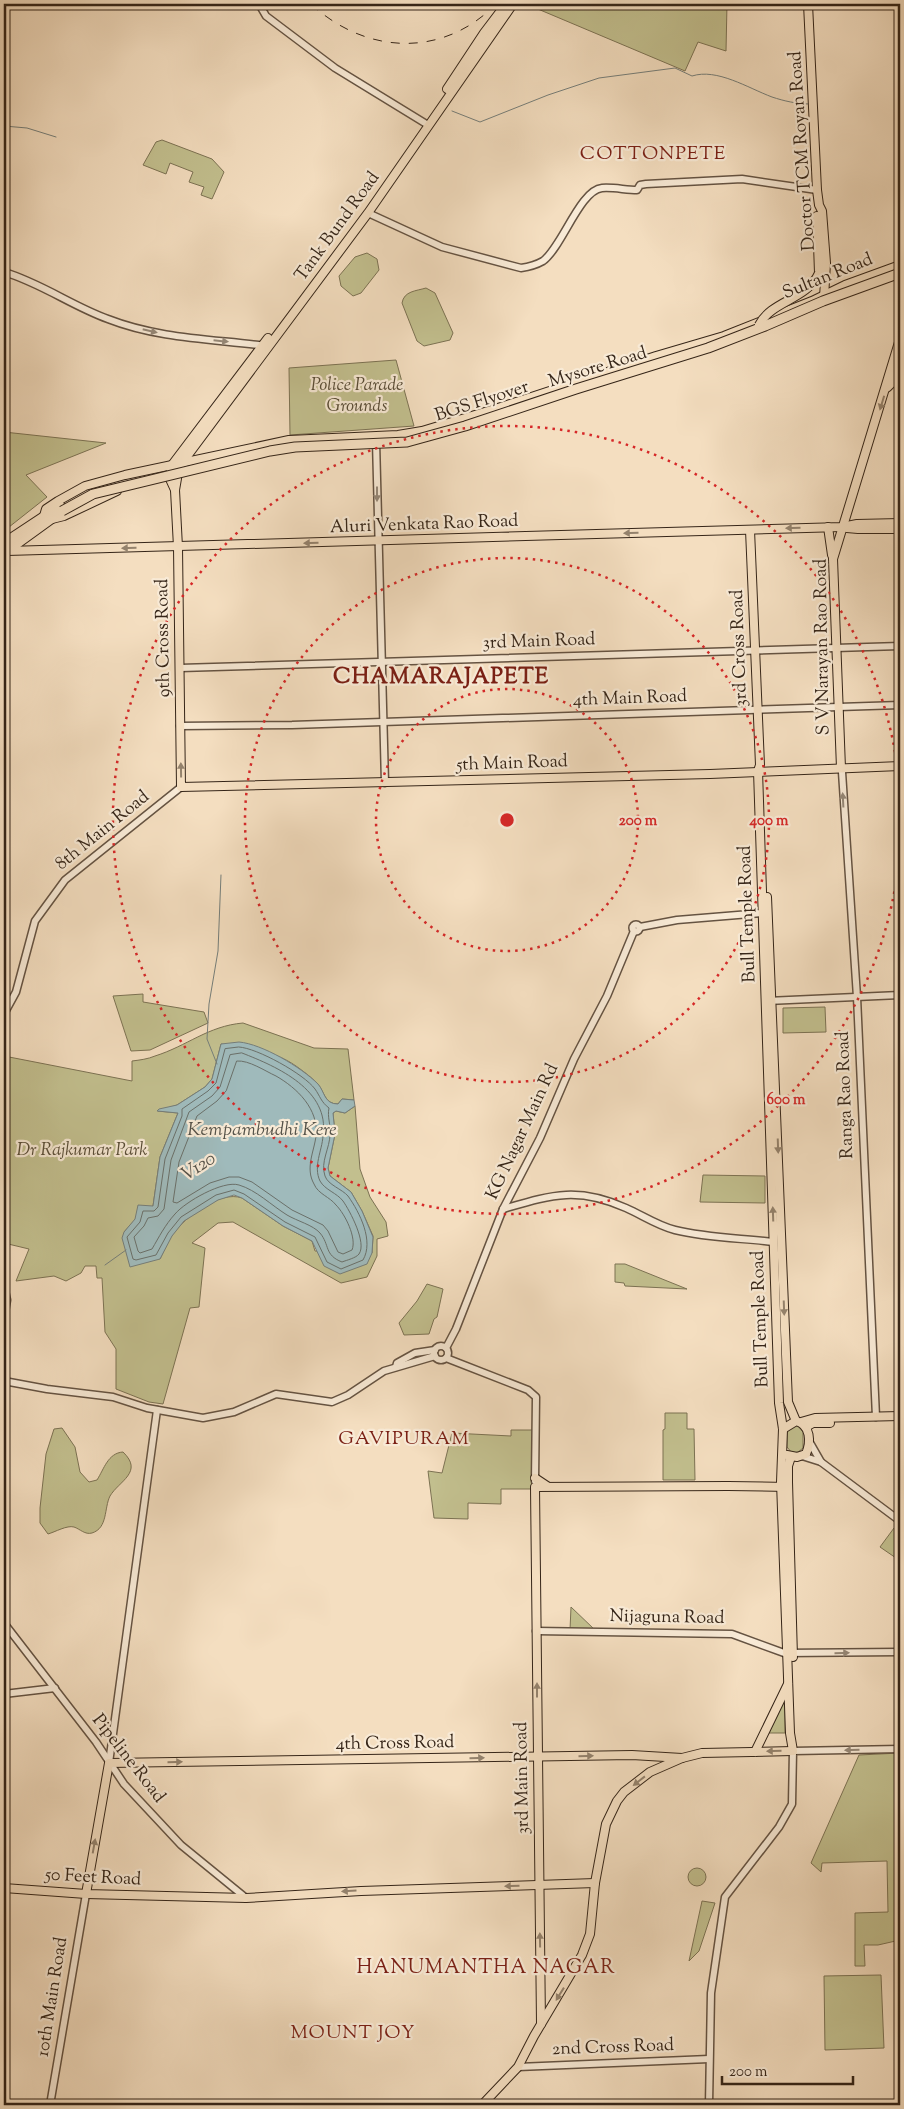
<svg xmlns="http://www.w3.org/2000/svg" width="904" height="2109" viewBox="0 0 904 2109" font-family="'Sorts Mill Goudy',serif">
<style>
.green{fill:#c2bf8e;stroke:#7c7253}
.water{fill:#9fbabb;stroke:#757e7a}
.lines{fill:none;stroke-linecap:round;stroke-linejoin:round}
.shore{stroke:#6a706a;stroke-width:1}
.stream{stroke:#757e7a;stroke-width:1}
.minor-casing{stroke:#655342;stroke-width:9}
.major-casing{stroke:#352518;stroke-width:10}
.highway-casing{stroke:#352518;stroke-width:11}
.minor{stroke:#f8ead6;stroke-width:6}
.major{stroke:#f4dec0;stroke-width:8}
.highway{stroke:#f4dec0;stroke-width:9}
.rail{stroke:#352518;stroke-width:1;stroke-dasharray:9 9;stroke-linecap:butt}
.major-bridge-casing{stroke:#352518;stroke-width:10;stroke-linecap:butt}
.highway-bridge-casing{stroke:#352518;stroke-width:11;stroke-linecap:butt}
.major-bridge{stroke:#f4dec0;stroke-width:8}
.highway-bridge{stroke:#f4dec0;stroke-width:9}
.oneway{fill:#968877}
.oneway2{fill:#94826c}
.ring{fill:none;stroke:#d62828;stroke-width:2.5;stroke-dasharray:2.5 5}
.labels{text-anchor:middle;dominant-baseline:central;stroke-width:4.5;stroke-linejoin:round;paint-order:stroke}
.street-label{font-size:18px;fill:#352518;stroke:#f8ead6}
.park-label{font-size:18px;font-style:italic;fill:#584c36;stroke:#f8ead6}
.neighbourhood-label{font-size:19px;letter-spacing:1px;fill:#7a1f14;stroke:#f8ead6}
.water-label{font-size:19px;font-style:italic;fill:#555249;stroke:#f8ead6}
.quarter-label{font-size:20px;letter-spacing:1px;fill:#7a1f14;stroke:#f8ead6}
.district-label{font-size:22px;font-weight:bold;letter-spacing:1px;fill:#7a1f14;stroke:#f8ead6}
.centre{fill:#d62828;stroke:#f8ead6;stroke-width:2.5}
.ring-label{font-size:15px;text-anchor:middle;font-weight:bold;fill:#d62828;stroke:#f8ead6;stroke-width:4.5;stroke-linejoin:round;paint-order:stroke}
</style>
<rect width="100%" height="100%" fill="#f4dec0"/>
<filter id="stains"><feTurbulence type="fractalNoise" baseFrequency=".004" numOctaves="4"/><feColorMatrix values="0 0 0 0 .2 0 0 0 0 .09 0 0 0 0 .02 0 0 0 .5 -.17"/></filter>
<radialGradient id="worn" r=".72"><stop offset=".6" stop-color="#630" stop-opacity="0"/><stop offset="1" stop-color="#630" stop-opacity=".3"/></radialGradient>
<g class="green">
<polygon points="526,4 727,4 726,51 698,42 685,71"/>
<polygon points="162,140 212,159 224,172 212,199 201,195 204,187 189,182 193,172 170,163 166,174 143,165 156,142"/>
<polygon points="367,253 377,259 379,270 361,293 353,296 341,286 339,276 355,257"/>
<path d="M426,288L435,293L453,333L450,340L424,346L417,341L402,303C404,291 416,291 426,288Z"/>
<polygon points="396,360 414,426 290,435 289,368"/>
<polygon points="4,432 106,443 26,475 47,497 4,531"/>
<polygon points="143,994 143,1002 204,1012 208,1023 150,1050 131,1051 113,996"/>
<polygon points="825,1007 826,1032 783,1033 783,1008"/>
<path d="M243,1023L314,1048L348,1049L354,1100L342,1099L338,1104C324,1104 325,1092 317,1083C311,1077 303,1071 296,1066C273,1050 248,1048 221,1044L212,1079L205,1087L177,1105L158,1111L178,1113L160,1157L153,1206L135,1220L124,1232L160,1259C164,1251 167,1242 172,1235C185,1217 220,1190 242,1198L283,1226L312,1241L315,1251L372,1253L373,1236L362,1211L351,1192L330,1176L328,1168L335,1134L333,1113L336,1111L345,1113L355,1106L360,1169L370,1197L386,1222L388,1236L377,1239V1256L367,1277L341,1283L233,1222L218,1223L192,1243L205,1248L199,1307L190,1308L163,1404L149,1402L116,1389V1349L105,1332L102,1278H97L96,1266H85L81,1273L66,1281L54,1276L16,1281L29,1249L4,1243V1056L132,1081V1061C140,1060 148,1059 155,1056C187,1046 208,1026 243,1023Z"/>
<polygon points="703,1175 765,1176 765,1203 700,1202"/>
<polygon points="615,1264 625,1264 687,1289 625,1286 624,1283 615,1282"/>
<polygon points="427,1284 443,1289 437,1317 434,1319 429,1334 404,1335 399,1323 417,1301"/>
<polygon points="665,1413 687,1413 687,1429 694,1429 695,1480 663,1480 663,1430 665,1429"/>
<polygon points="793,1426 798,1426 803,1432 803,1448 797,1453 792,1453 787,1447 787,1432"/>
<path d="M62,1428L75,1447L80,1472L89,1482L97,1480C104,1469 108,1453 123,1452C144,1472 119,1481 110,1496C104,1508 108,1528 92,1533C85,1535 80,1529 74,1527C67,1525 55,1532 48,1534L40,1523V1508L46,1454L54,1429Z"/>
<polygon points="511,1430 534,1430 532,1489 501,1489 501,1504 468,1503 468,1519 434,1518 428,1471 442,1473 452,1433 511,1436"/>
<polygon points="894,1528 900,1532 900,1552 896,1558 880,1547"/>
<polygon points="571,1607 594,1629 570,1630"/>
<polygon points="785,1693 785,1733 769,1733"/>
<polygon points="900,1753 900,1940 878,1945 864,1945 865,1966 855,1966 855,1913 888,1912 887,1861 822,1863 821,1872 811,1863 859,1755"/>
<circle cx="697" cy="1877" r="9"/>
<polygon points="702,1901 715,1903 699,1951 689,1961"/>
<polygon points="881,1975 884,2048 825,2050 824,1976"/>
</g>
<path class="water" d="M239,1042C262,1044 301,1067 318,1084C325,1092 324,1104 338,1104L342,1099L354,1100L355,1106L345,1113L336,1111L333,1113L335,1134L328,1168L330,1176L351,1192L362,1211L373,1237L372,1253L367,1264L340,1274L324,1266L312,1241L283,1226L242,1198L234,1195L218,1200L184,1221L172,1236L160,1259L130,1267L122,1238L124,1232L135,1219L138,1205L153,1206L160,1157L178,1113L157,1111L159,1109L177,1105L205,1087L212,1079L221,1044Z"/>
<g class="lines">
<g class="shore">
<path d="M239,1047C257,1048 304,1074 315,1089C320,1096 321,1102 329,1108C327,1117 331,1125 330,1134C330,1148 320,1162 325,1176C328,1185 342,1189 348,1196C360,1213 374,1241 363,1260L341,1269L327,1262L315,1237L285,1222L244,1194L234,1190L216,1195L181,1217L168,1233L156,1255L136,1260L133,1259L127,1237L140,1222L143,1211H154L158,1207L165,1159L182,1116V1109L208,1091L216,1083L225,1049Z"/>
<path d="M242,1053C278,1067 330,1090 323,1136C322,1151 313,1166 320,1181C325,1190 337,1193 343,1201C350,1211 367,1243 359,1254C356,1258 347,1260 342,1262C324,1255 330,1245 320,1233C313,1225 297,1221 287,1215C271,1205 256,1190 239,1185C223,1180 185,1202 175,1214C165,1225 159,1237 152,1249L140,1253L138,1251L134,1237L144,1226L148,1218L158,1216L164,1209L171,1160L189,1112L212,1096L220,1087L230,1055Z"/>
<path d="M237,1061C249,1060 265,1071 276,1076C297,1088 319,1109 316,1136C314,1152 305,1168 314,1184C318,1194 330,1197 336,1205C345,1214 357,1238 352,1250L343,1254L338,1252L328,1231L323,1225L292,1210L252,1182L239,1177H229L210,1183L177,1203L173,1202L179,1162L197,1116L217,1101L226,1091Z"/>
</g>
<g class="stream">
<path d="M452,111L480,122L548,95L599,78L675,68L692,76C717,68 748,88 772,97C784,101 797,104 810,104"/>
<polyline points="4,126 27,128 56,137"/>
<polyline points="217,1064 207,1039 209,1004 218,951 221,875"/>
<polyline points="105,1265 126,1250"/>
</g>
<g class="minor-casing">
<g id="minor">
<polyline points="259,4 266,16 335,68 428,125"/>
<path d="M368,213L442,247L521,268C528,267 536,265 543,261C562,247 580,190 602,188C613,187 626,190 637,190L640,185L646,184L742,179L817,190"/>
<path d="M4,272C41,283 72,306 108,319C159,339 214,339 267,346"/>
<polyline points="376,441 385,783"/>
<polyline points="180,668 900,646"/>
<polyline points="180,726 292,725 900,705"/>
<polyline points="842,772 857,997 876,1417"/>
<circle cx="636" cy="928" r="3.5"/>
<polyline points="640,927 677,920 762,913"/>
<polyline points="767,1001 900,995"/>
<polyline points="4,1014 16,992 35,921 65,880 181,787"/>
<path d="M503,1209C551,1195 577,1186 626,1208C642,1215 658,1226 675,1230C707,1238 741,1238 774,1242"/>
<polyline points="4,1286 7,1300 4,1318"/>
<circle cx="441" cy="1353" r="7"/>
<polyline points="446,1348 456,1329 503,1209 540,1138 574,1059 607,996 634,931"/>
<polyline points="446,1358 528,1390 536,1397 535,1481"/>
<polyline points="396,1367 397,1363 415,1353 435,1350"/>
<polyline points="4,1381 47,1389 113,1397 147,1408 203,1418 234,1412 276,1394 332,1402 348,1395 384,1371 435,1356"/>
<polyline points="809,1441 821,1462"/>
<polyline points="802,1456 821,1462 900,1521"/>
<polyline points="4,1623 96,1742 124,1784 181,1845 246,1898"/>
<polyline points="536,1631 732,1634 784,1653 900,1652"/>
<polyline points="4,1694 55,1688"/>
<polyline points="109,1763 157,1410"/>
<polyline points="518,2067 709,2059"/>
<polyline points="50,2105 86,1894"/>
<polyline points="709,2105 711,1993 725,1897 779,1827 792,1804 793,1751 900,1749"/>
</g>
</g>
<g class="major-casing">
<g id="major">
<polyline points="513,4 368,213 179,467 175,490 178,547 181,787 710,774 900,766"/>
<polyline points="808,4 817,190 819,205 822,211 826,263 824,298"/>
<polyline points="447,89 484,33 506,4"/>
<polyline points="817,216 819,273"/>
<polyline points="175,490 170,479 172,465 268,338"/>
<polyline points="44,516 46,509 58,501 85,486 125,475 289,440 398,435 422,431 498,408 656,356 724,336 812,301 845,285 900,265"/>
<polyline points="52,519 64,516 117,491"/>
<polyline points="828,527 832,555"/>
<polyline points="847,528 858,529 900,529"/>
<polyline points="750,530 760,765 758,771 779,1403 783,1429 781,1482 790,1733 793,1751"/>
<polyline points="7,551 842,527 857,524 900,523"/>
<polyline points="841,768 833,559 900,339"/>
<polyline points="767,897 788,1402 796,1421"/>
<polyline points="801,1422 815,1418 900,1416"/>
<polyline points="806,1427 813,1423 830,1423"/>
<path d="M783,1429L796,1421C811,1425 811,1442 806,1454L797,1457L787,1455"/>
<polyline points="791,1457 788,1466 788,1482 793,1657"/>
<polyline points="535,1478 547,1486"/>
<polyline points="755,1752 788,1684"/>
<polyline points="4,1888 86,1894 246,1898 361,1891 595,1883"/>
<polyline points="86,1894 109,1763 632,1755 682,1758"/>
<polyline points="541,2024 535,1487 728,1486 788,1487"/>
<polyline points="482,2105 518,2067 534,2036 582,1955 590,1934 595,1883 606,1824 617,1801 624,1792 650,1772 682,1758 702,1753 793,1751"/>
</g>
</g>
<g class="highway-casing">
<g id="highway">
<polyline points="887,387 891,383 900,359"/>
<polyline points="4,543 60,506"/>
<polyline points="4,553 62,511"/>
</g>
</g>
<use href="#minor" class="minor"/>
<use href="#major" class="major"/>
<use href="#highway" class="highway"/>
<path class="rail" d="M311,4C365,54 442,59 496,4"/>
<g class="major-bridge-casing">
<path id="major-bridge" d="M759,325C772,300 807,300 819,273"/>
</g>
<g class="highway-bridge-casing">
<polyline id="highway-bridge" points="62,511 93,494 270,451 295,447 407,442 465,426 576,389 708,348 765,326 823,301 900,273"/>
</g>
<use href="#major-bridge" class="major-bridge"/>
<use href="#highway-bridge" class="highway-bridge"/>
</g>
<defs><path id="oneway-solid" d="M-6-.8H1V-3.2L6.5 0L1 3.2V.8H-6Z" transform="scale(1.25)"/></defs>
<g class="oneway">
<use href="#oneway-solid" transform="translate(150 331) rotate(13)"/>
<use href="#oneway-solid" transform="translate(221 341) rotate(6)"/>
<use href="#oneway-solid" transform="translate(377 494) rotate(90)"/>
<use href="#oneway-solid" transform="translate(843 800) rotate(-93)"/>
<use href="#oneway-solid" transform="translate(842 1653) rotate(-1)"/>
<use href="#oneway-solid" transform="translate(852 1750) rotate(179)"/>
</g>
<g class="oneway2">
<use href="#oneway-solid" transform="translate(882 403) rotate(107)"/>
<use href="#oneway-solid" transform="translate(793 528) rotate(178)"/>
<use href="#oneway-solid" transform="translate(631 533) rotate(178)"/>
<use href="#oneway-solid" transform="translate(311 543) rotate(178)"/>
<use href="#oneway-solid" transform="translate(129 548) rotate(178)"/>
<use href="#oneway-solid" transform="translate(181 770) rotate(-91)"/>
<use href="#oneway-solid" transform="translate(778 1146) rotate(88)"/>
<use href="#oneway-solid" transform="translate(773 1214) rotate(-92)"/>
<use href="#oneway-solid" transform="translate(784 1308) rotate(88)"/>
<use href="#oneway-solid" transform="translate(537 1690) rotate(-90)"/>
<use href="#oneway-solid" transform="translate(774 1751) rotate(179)"/>
<use href="#oneway-solid" transform="translate(586 1756) rotate(-1)"/>
<use href="#oneway-solid" transform="translate(477 1758) rotate(-2)"/>
<use href="#oneway-solid" transform="translate(175 1762) rotate(-1)"/>
<use href="#oneway-solid" transform="translate(639 1781) rotate(142)"/>
<use href="#oneway-solid" transform="translate(94 1846) rotate(-80)"/>
<use href="#oneway-solid" transform="translate(512 1886) rotate(178)"/>
<use href="#oneway-solid" transform="translate(349 1891) rotate(177)"/>
<use href="#oneway-solid" transform="translate(540 1940) rotate(-91)"/>
<use href="#oneway-solid" transform="translate(560 1994) rotate(122)"/>
</g>
<g class="ring">
<circle cx="507" cy="820" r="131"/>
<circle cx="507" cy="820" r="262"/>
<path d="M900 847A394 394 0 1 1 900 793"/>
</g>
<g class="labels">
<g class="street-label">
<text transform="translate(803 151) rotate(-94)">Doctor TCM Royan Road</text>
<text transform="translate(338 227) rotate(-54)">Tank Bund Road</text>
<text transform="translate(828 277) rotate(-22)">Sultan Road</text>
<text transform="translate(598 368) rotate(-17)">Mysore Road</text>
<text transform="translate(482 402) rotate(-18)">BGS Flyover</text>
<text transform="translate(424 525) rotate(-2)">Aluri Venkata Rao Road</text>
<text transform="translate(164 638) rotate(-91)">9th Cross Road</text>
<text transform="translate(539 642) rotate(-2)">3rd Main Road</text>
<text transform="translate(823 647) rotate(-91)">S V Narayan Rao Road</text>
<text transform="translate(740 648) rotate(-92)">3rd Cross Road</text>
<text transform="translate(630 699) rotate(-2)">4th Main Road</text>
<text transform="translate(512 764) rotate(-2)">5th Main Road</text>
<text transform="translate(103 831) rotate(-39)">8th Main Road</text>
<text transform="translate(748 914) rotate(-92)">Bull Temple Road</text>
<text transform="translate(846 1095) rotate(-92)">Ranga Rao Road</text>
<text transform="translate(523 1132) rotate(-65)">KG Nagar Main Rd</text>
<text transform="translate(761 1319) rotate(-92)">Bull Temple Road</text>
<text transform="translate(667 1618) rotate(1)">Nijaguna Road</text>
<text transform="translate(395 1744) rotate(-1)">4th Cross Road</text>
<text transform="translate(128 1759) rotate(52)">Pipeline Road</text>
<text transform="translate(523 1778) rotate(-91)">3rd Main Road</text>
<text transform="translate(93 1878) rotate(3)">50 Feet Road</text>
<text transform="translate(53 1997) rotate(-81)">10th Main Road</text>
<text transform="translate(613 2048) rotate(-2)">2nd Cross Road</text>
</g>
<g class="park-label">
<text x="357" y="386">Police Parade<tspan x="357" dy="21">Grounds</tspan></text>
<text x="82" y="1151">Dr Rajkumar Park</text>
</g>
<g class="neighbourhood-label">
<text x="653" y="154">COTTONPETE</text>
<text x="404" y="1439">GAVIPURAM</text>
<text x="353" y="2033">MOUNT JOY</text>
</g>
<g class="water-label">
<text x="262" y="1130">Kempambudhi Kere</text>
<text transform="translate(199 1167) rotate(-33)">V120</text>
</g>
<g class="quarter-label">
<text x="486" y="1968">HANUMANTHA NAGAR</text>
</g>
<g class="district-label">
<text x="441" y="678">CHAMARAJAPETE</text>
</g>
</g>
<circle cx="507" cy="820" r="8" class="centre"/>
<g class="ring-label">
<text x="638" y="825">200 m</text>
<text x="769" y="825">400 m</text>
<text x="786" y="1104">600 m</text>
</g>
<rect width="904" height="2109" fill="none" stroke="#f4dec0" stroke-width="20"/>
<rect x="5" y="5" width="894" height="2099" fill="none" stroke="#352518" stroke-width="2.5"/>
<rect x="10" y="10" width="884" height="2089" fill="none" stroke="#352518"/>
<path d="M722 2076v8h131v-8" fill="none" stroke="#352518" stroke-width="2.5"/>
<text x="729" y="2076" font-size="15" fill="#352518" stroke="#f8ead6" stroke-width="4" paint-order="stroke">200 m</text>
<rect width="100%" height="100%" filter="url(#stains)"/>
<rect width="100%" height="100%" fill="url(#worn)"/>
</svg>
